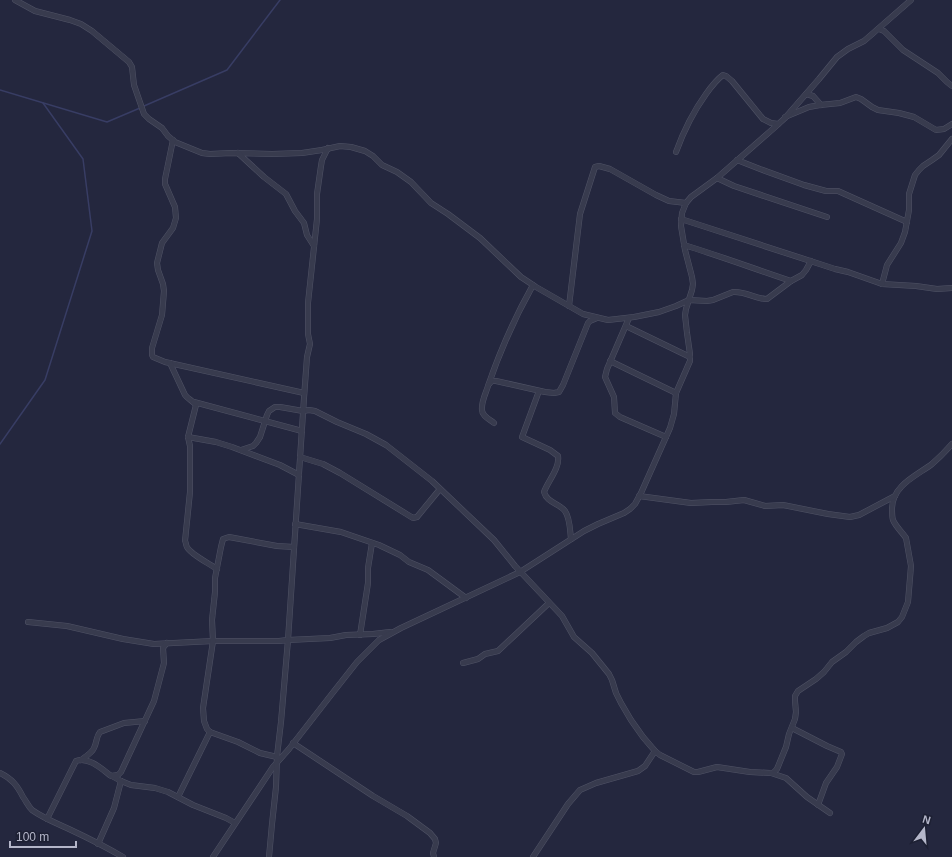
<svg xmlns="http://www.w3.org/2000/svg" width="952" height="857" viewBox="0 0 952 857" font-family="Helvetica,sans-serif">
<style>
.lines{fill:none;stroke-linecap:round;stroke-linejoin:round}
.stream{stroke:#383d64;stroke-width:1.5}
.minor-casing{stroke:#505366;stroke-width:6}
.minor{stroke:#383b4e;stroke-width:5}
</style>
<rect width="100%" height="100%" fill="#24273e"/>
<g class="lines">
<g class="stream">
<polyline points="0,90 107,122 140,108"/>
<polyline points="144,106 227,70 280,0"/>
<polyline points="0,444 45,380 92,231 83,159 43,103"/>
</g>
<g class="minor-casing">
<g id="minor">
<path d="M15,0L35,11L70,20L81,24L92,31L129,62L132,67L134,85L144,114L149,119L162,128L168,136L175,142L202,153L210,154L231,153L272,154L302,153L322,150L340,146L351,147L365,151L373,156L382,165L397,172L411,182L431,203L448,214L480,238L521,277L536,287L583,314L608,320L634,317L659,312L676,306L689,300L707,301L713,300L733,292C745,291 756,299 767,299L791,281L802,275L806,270L811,261"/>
<polyline points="879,29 884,31 903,50 938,73 947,82 952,86"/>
<polyline points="806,94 813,96 821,105"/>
<polyline points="785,117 809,107 820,105 840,103 856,97 861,99 872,107 878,110 899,113 914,117 936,130 944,129 952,124"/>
<polyline points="173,140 165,179 165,184 175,207 176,218 173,228 162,243 157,263 158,270 163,284 164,291 162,315 152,348 152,355 153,357 165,362 304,393"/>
<path d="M676,152C684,130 693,112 706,94C711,87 716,80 723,75L726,76L732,81L763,119L771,123L778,124"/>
<polyline points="238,153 264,177 286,194 295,211 304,223 307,235 314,246"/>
<polyline points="737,160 760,169 804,185 826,191 838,191 907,222"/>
<polyline points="717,178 734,186 827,217"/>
<polyline points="681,219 835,269 848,272 882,284 916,286 937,289 952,288"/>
<path d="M684,245C720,256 755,269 791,281"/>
<polyline points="882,284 887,265 901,243 905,232 909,210 909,194 915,175 919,170 923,166 932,160 939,155 952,139"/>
<polyline points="569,306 580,214 595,167 599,166 610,169 656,195 669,201 686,203"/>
<polyline points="629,318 607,369 605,377 614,397 615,413 620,417 666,437"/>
<polyline points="626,326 690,357"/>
<polyline points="610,361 676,393"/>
<path d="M170,363L185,395C188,399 193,401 196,405L188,437L190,446V492L185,541C186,542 186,546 187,547C190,554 210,564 217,569"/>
<polyline points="489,384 492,381 496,381 545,392 554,393 559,392 563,385 588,323 590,321 597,318"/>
<path d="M539,391L522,437L550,450L558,456C560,468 548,481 544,492C547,503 559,503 565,511C570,518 570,530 571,539"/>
<polyline points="194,402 302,431"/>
<path d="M494,423C489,419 482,416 482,410C481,402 486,393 488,386C500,351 515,317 533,285"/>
<polyline points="188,437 216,442 232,447 280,465 299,475"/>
<path d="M241,450L253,446L256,443L260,437L267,415L269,411L275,407H280L303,411L309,410L315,411L337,422L366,434L386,445L432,481L494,540L515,566L562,616L574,637L592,653L609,674L612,680L616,693L621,703L631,720L643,737L655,751L660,755L694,772H698L717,767L750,772L770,773H773L777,769L786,747L789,734L795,719L796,712L795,701V696L798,691L816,679L824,672L832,662L846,652L856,642L864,636L869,633L887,628L898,622L902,617L908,602L911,566L906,538C902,532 896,527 893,520C892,517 892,512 892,508C893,485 916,476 932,464C939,458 946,451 952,444"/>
<polyline points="300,457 323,464 340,473 413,518 417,517 440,489"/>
<polyline points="639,496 691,503 712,502 726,502 744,500 765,506 783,505 828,514 850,517 859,515 895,496"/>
<polyline points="295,524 341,532 379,545 400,555 409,562 428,570 466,598"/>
<polyline points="28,622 67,626 123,639 154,644 213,641 279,641 288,640 330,638 346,635 373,634 390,632"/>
<polyline points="360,635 368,583 368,568 372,543"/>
<polyline points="463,663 478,659 485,654 498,651 549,603"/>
<polyline points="792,728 827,746 841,752 842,754 837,767 826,783 818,805"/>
<polyline points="293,743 373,796 407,816 430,833 435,839 436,843 433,853 434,857"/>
<polyline points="277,757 260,753 238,742 210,732 207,729 204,721 203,708 213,641 212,620 215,592 215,578 221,547 223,539 229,537 277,546 294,547"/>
<path d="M81,760C85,757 92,753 94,748C97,742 96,737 100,732L124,723L145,721"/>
<path d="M0,773C12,779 17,785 23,797C26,801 28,806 32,810C43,818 58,824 71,830C88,838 106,847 123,857"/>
<polyline points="771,773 786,778 807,797 830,813"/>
<polyline points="112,776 121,781 131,785 155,788 168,792 193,805 226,818 235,823"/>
<polyline points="178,797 210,732"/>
<path d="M47,819L76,761C88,756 102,769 111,776L118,775L121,772L154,701L164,663L163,648L167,643"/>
<polyline points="98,844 114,808 121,781"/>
<polyline points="213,857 273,767 289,749 331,695 357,662 379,640 401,628 520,572 584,531 598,524 624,513 630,509 635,504 641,493 670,428 674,414 676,393 690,361 690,354 687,333 685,315 686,309 692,290 693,284 692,277 685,250 681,226 682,213 686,203 691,197 717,178 774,128 785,118 819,79 837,57 848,49 864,41 871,35 911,0"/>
<polyline points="269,857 272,824 276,787 277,756 281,722 288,640 304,398 307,357 310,344 308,334 308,303 317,219 317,194 321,166 322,160 328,148"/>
<polyline points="533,857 568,804 580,790 596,783 638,771 645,766 655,751"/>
</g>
</g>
<use href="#minor" class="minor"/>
</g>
<g transform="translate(924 829) rotate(16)" stroke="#1d2033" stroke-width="3" paint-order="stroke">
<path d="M0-3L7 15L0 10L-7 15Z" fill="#b4b6c9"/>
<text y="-6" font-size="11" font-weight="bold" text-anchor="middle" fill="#b4b6c9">N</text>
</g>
<path d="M10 841v6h66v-6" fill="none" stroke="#b4b6c9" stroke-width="2"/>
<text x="16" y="841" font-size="12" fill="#b4b6c9" stroke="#1d2033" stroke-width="3" paint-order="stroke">100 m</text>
</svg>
